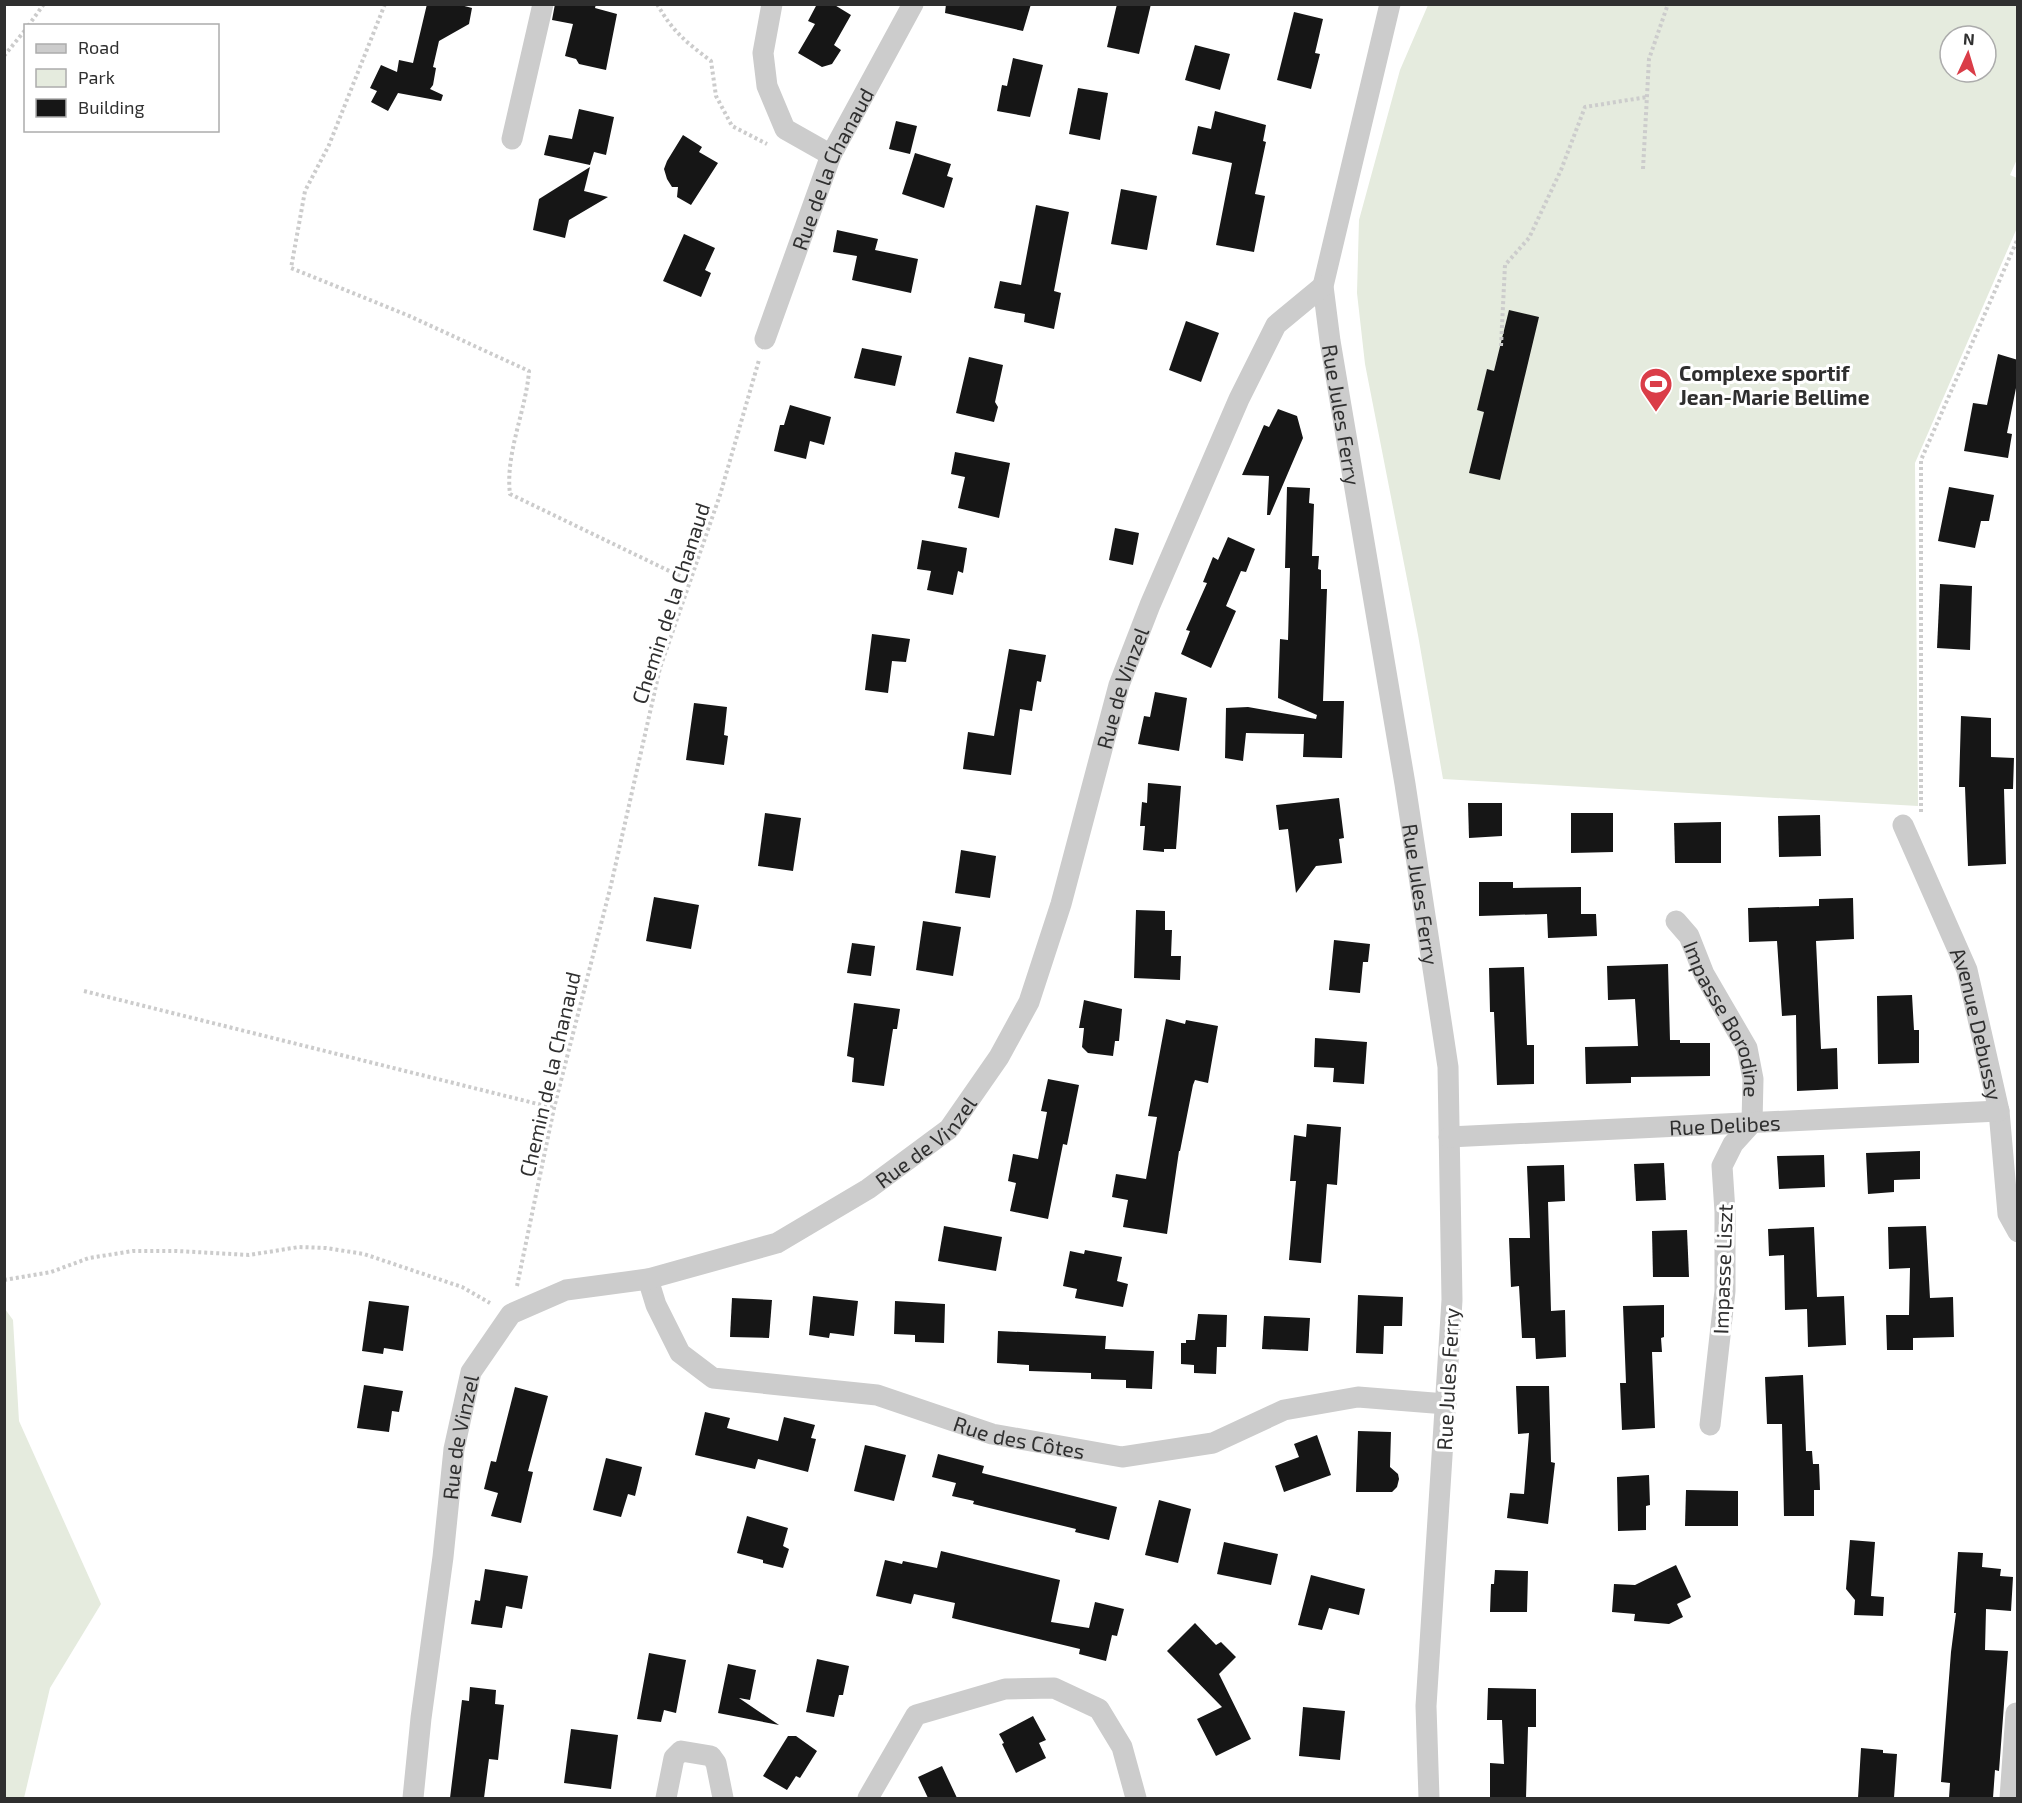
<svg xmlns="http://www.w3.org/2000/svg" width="2022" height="1803" viewBox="0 0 2022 1803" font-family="'Exo 2',sans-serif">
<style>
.green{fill:#e5ebde;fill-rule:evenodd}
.building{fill:#161616}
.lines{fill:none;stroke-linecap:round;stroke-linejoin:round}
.path{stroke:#ccc;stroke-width:4;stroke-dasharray:3 3;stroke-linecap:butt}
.minor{stroke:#ccc;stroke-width:21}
.labels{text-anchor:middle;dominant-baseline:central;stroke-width:6;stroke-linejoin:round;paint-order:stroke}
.street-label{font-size:21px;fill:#2f2f2f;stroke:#fff}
.poi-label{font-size:21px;font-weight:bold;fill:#2f2f2f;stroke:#fff;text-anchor:start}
</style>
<rect width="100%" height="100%" fill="#fff"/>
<g class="green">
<path d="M1428,5H2017L2018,157L2010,175L2017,178V228L1915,463L1918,806L1443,779L1418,635L1365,364L1357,293L1359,220L1400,70ZM1950,36H1986V72H1950Z"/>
<polygon points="5,1309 13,1320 19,1421 101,1604 50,1688 24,1798 4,1798"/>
</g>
<g class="building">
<polygon points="427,4 457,4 472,8 469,24 439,41 433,67 436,68 433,85 430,89 443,95 441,101 398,93 388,111 371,102 377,91 370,88 381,65 397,72 399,60 413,63"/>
<polygon points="555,4 596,4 595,8 617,14 606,70 579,64 576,59 565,56 573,24 552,20"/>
<polygon points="817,4 833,4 851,15 834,45 841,50 832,64 822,67 798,53 815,24 808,21"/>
<polygon points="946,4 1031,4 1023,31 945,13"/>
<polygon points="1117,4 1151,4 1139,54 1107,47"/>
<polygon points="1294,12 1323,19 1315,53 1320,54 1311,89 1277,80"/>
<polygon points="1195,45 1230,54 1220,90 1185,80"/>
<polygon points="1013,58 1043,65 1030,117 997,111 1002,85 1007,86"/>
<polygon points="1078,88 1108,93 1100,140 1069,134"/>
<polygon points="579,109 614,117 606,155 594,152 590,165 544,155 549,135 572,139"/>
<polygon points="1215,111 1266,125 1263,141 1266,142 1255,194 1265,196 1254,252 1216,245 1232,163 1192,154 1198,126 1211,129"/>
<polygon points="896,121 917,126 910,154 889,149"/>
<polygon points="683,135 702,147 699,152 718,163 691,205 677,197 678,187 672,187 667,179 664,169 667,161"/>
<polygon points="915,153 951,164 947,176 953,178 944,208 902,194"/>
<polygon points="590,167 584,191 608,197 569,220 565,238 533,230 539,199"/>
<polygon points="1121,189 1157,196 1147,250 1111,244"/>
<polygon points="1036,205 1069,212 1054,291 1061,293 1054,329 1024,322 1025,314 994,308 1000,281 1021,285"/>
<polygon points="837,230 878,239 875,250 918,259 911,293 852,280 857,256 833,252"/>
<polygon points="684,234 715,248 705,270 711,273 701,297 663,281"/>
<polygon points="1509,310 1539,317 1500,480 1469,473 1484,412 1477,410 1487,369 1494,371"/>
<polygon points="1186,321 1219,333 1201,382 1169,370"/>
<polygon points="862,348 902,356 895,386 854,378"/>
<polygon points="1998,354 2018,360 2018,378 2007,433 2012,434 2008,458 1964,451 1973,403 1987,405"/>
<polygon points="969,357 1003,365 995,402 998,407 994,422 956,413"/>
<polygon points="790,405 831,417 824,445 810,441 806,459 774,451 780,425 784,425"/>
<polygon points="1278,409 1297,416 1303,438 1270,515 1267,515 1269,476 1242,475 1264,425 1269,427"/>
<polygon points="955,452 1010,463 999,518 958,508 965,477 951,474"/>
<polygon points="1287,487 1310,488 1309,503 1314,504 1312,556 1319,556 1318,569 1321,570 1321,589 1327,589 1323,701 1344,701 1342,758 1303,757 1304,734 1246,733 1243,761 1225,758 1226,708 1248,707 1316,719 1317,715 1278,698 1280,639 1288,640 1290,568 1285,568"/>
<polygon points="1949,487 1994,495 1989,521 1981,521 1975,548 1938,541"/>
<polygon points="1115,528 1139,533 1133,565 1109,560"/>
<polygon points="1228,537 1255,549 1246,572 1241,571 1226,606 1236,611 1211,668 1181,654 1190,631 1186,630 1207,583 1203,582 1213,557 1218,560"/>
<polygon points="922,540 967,548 963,573 958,571 953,595 927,590 931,571 917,569"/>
<polygon points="1940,584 1972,586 1970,650 1937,648"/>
<polygon points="872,634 910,639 906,662 892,661 888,693 865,690"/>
<polygon points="1009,649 1046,655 1041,682 1037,681 1032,711 1020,709 1011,775 963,769 968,732 994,736"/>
<polygon points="1155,692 1187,698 1179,751 1138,744 1144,716 1150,717"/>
<polygon points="694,703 727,707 724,735 728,736 724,765 686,760"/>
<polygon points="1961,716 1991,718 1991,757 2014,758 2013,789 2004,789 2006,864 1968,866 1965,787 1959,787"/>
<polygon points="1148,783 1181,786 1176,849 1164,849 1164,852 1143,850 1145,826 1140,826 1142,802 1147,803"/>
<polygon points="1339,798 1344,838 1339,839 1342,863 1316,866 1296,893 1288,829 1279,830 1276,805"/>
<polygon points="1468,803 1502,803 1502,836 1469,838"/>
<polygon points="765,813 801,818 793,871 758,866"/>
<polygon points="1571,813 1613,813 1613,852 1571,853"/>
<polygon points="1820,815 1821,856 1779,857 1778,816"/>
<polygon points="1721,822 1721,863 1675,863 1674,823"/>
<polygon points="961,850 996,856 990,898 955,893"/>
<polygon points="1479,882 1513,882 1513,888 1581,887 1581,914 1596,914 1597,936 1548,938 1547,914 1479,916"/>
<polygon points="654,897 699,905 691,949 646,941"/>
<polygon points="1853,898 1854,939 1816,941 1821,1049 1837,1048 1838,1089 1797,1091 1796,1015 1782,1016 1777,941 1749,942 1748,908 1819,906 1819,899"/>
<polygon points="1136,910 1165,911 1165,930 1172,930 1171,956 1181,956 1180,980 1134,978"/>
<polygon points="923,921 961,927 953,976 916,970"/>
<polygon points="1334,940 1370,944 1368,962 1363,962 1360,993 1329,990"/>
<polygon points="852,943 875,946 871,976 847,973"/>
<polygon points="1668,964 1670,1040 1680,1040 1680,1043 1710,1043 1710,1076 1631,1077 1631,1083 1586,1084 1585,1047 1638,1046 1635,999 1608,1000 1607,966"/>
<polygon points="1524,967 1527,1045 1534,1045 1534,1084 1497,1085 1494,1012 1490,1012 1489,968"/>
<polygon points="1912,995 1914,1030 1919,1030 1919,1063 1878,1064 1877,996"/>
<polygon points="1084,1000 1122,1009 1119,1041 1115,1041 1113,1056 1088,1053 1082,1047 1084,1028 1079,1028"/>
<polygon points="854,1003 900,1009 897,1029 893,1029 884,1086 852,1082 854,1058 847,1056"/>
<polygon points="1166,1019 1185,1024 1186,1020 1218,1026 1208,1083 1195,1080 1193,1085 1180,1151 1179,1151 1167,1234 1123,1227 1128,1200 1112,1197 1116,1174 1146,1179 1157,1117 1148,1116"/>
<polygon points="1315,1038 1367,1042 1364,1084 1333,1082 1334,1068 1314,1067"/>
<polygon points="1048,1079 1079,1085 1067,1145 1063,1144 1048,1219 1010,1211 1016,1183 1008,1181 1013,1154 1038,1159 1047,1112 1041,1111"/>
<polygon points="1307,1124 1341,1127 1337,1185 1327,1184 1321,1263 1289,1260 1296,1181 1290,1181 1294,1135 1306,1137"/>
<polygon points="1920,1151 1920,1179 1894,1180 1894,1192 1868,1194 1866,1153"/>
<polygon points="1824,1155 1825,1187 1779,1189 1777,1156"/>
<polygon points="1664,1163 1666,1200 1636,1201 1634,1164"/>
<polygon points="1564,1165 1565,1201 1548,1202 1551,1311 1565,1310 1566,1357 1536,1359 1535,1338 1522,1338 1519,1286 1511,1287 1509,1238 1530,1238 1527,1166"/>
<polygon points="944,1226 1002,1237 996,1271 938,1261"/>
<polygon points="1926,1226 1930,1298 1953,1297 1954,1337 1913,1338 1913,1350 1887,1350 1886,1315 1909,1315 1910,1268 1889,1269 1888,1227"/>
<polygon points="1814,1227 1817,1297 1844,1296 1846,1345 1808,1347 1807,1309 1785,1310 1784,1255 1769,1256 1768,1229"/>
<polygon points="1687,1230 1689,1277 1653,1277 1652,1231"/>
<polygon points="1085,1250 1122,1257 1117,1281 1128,1284 1123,1307 1075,1298 1077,1289 1063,1286 1070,1251 1084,1254"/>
<polygon points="1358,1295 1403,1297 1402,1326 1384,1326 1383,1354 1356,1353"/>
<polygon points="813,1296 858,1301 854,1336 830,1333 829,1338 809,1335"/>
<polygon points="732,1298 772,1300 769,1338 730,1337"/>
<polygon points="369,1301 409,1306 403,1351 384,1348 383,1354 362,1351"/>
<polygon points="895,1301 945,1304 944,1343 915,1342 915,1335 894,1334"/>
<polygon points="1664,1305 1664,1337 1661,1338 1662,1352 1652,1352 1655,1428 1622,1430 1620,1383 1626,1383 1623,1306"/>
<polygon points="1198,1314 1227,1315 1226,1347 1217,1347 1216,1374 1194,1373 1194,1365 1181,1364 1181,1343 1186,1343 1186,1340 1195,1340"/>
<polygon points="1264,1316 1310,1318 1308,1351 1262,1349"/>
<polygon points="998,1331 1106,1336 1105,1349 1154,1351 1152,1389 1126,1388 1126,1380 1091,1379 1091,1373 1029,1371 1029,1365 997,1363"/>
<polygon points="1803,1375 1806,1451 1812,1451 1813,1464 1819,1464 1820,1490 1814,1490 1814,1516 1784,1516 1782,1424 1767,1424 1765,1377"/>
<polygon points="364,1385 403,1391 399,1412 392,1411 389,1432 357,1428"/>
<polygon points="1516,1386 1549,1386 1551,1462 1555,1463 1548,1524 1507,1518 1510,1493 1524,1494 1529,1433 1518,1434"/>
<polygon points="515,1387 548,1396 528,1471 533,1472 521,1523 491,1516 498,1493 484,1489 491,1461 496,1462"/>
<polygon points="705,1412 730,1418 727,1428 778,1441 784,1417 815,1425 811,1438 816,1439 808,1472 758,1459 755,1469 695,1455"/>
<polygon points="1358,1431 1391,1432 1390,1467 1398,1474 1399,1479 1397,1487 1392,1492 1356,1492"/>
<polygon points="1317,1435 1331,1475 1284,1492 1275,1466 1299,1457 1294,1444"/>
<polygon points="865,1445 906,1455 894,1501 854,1491"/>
<polygon points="938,1454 984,1466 982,1473 1117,1507 1109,1540 1075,1532 1076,1529 973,1504 974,1501 952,1496 956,1483 932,1477"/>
<polygon points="606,1458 642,1467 635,1496 628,1494 621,1517 593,1510"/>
<polygon points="1649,1475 1650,1505 1646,1506 1646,1530 1618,1531 1617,1477"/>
<polygon points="1686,1490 1738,1491 1738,1526 1685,1526"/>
<polygon points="1159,1500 1191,1509 1178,1563 1145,1555"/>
<polygon points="747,1516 788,1528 783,1546 789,1549 783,1568 763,1563 763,1560 737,1553"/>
<polygon points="1850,1540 1875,1542 1871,1596 1884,1597 1883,1616 1854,1615 1855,1600 1846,1589"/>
<polygon points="1224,1542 1278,1554 1271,1585 1217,1574"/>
<polygon points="941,1551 1060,1580 1051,1622 1089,1628 1095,1602 1124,1609 1117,1636 1112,1635 1106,1661 1079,1654 1080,1649 952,1618 955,1603 914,1594 911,1604 876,1596 885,1560 902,1564 903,1561 937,1568"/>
<polygon points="1958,1552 1983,1553 1982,1567 2001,1569 2000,1576 2013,1577 2011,1611 1986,1609 1985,1650 2008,1651 1999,1771 1995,1770 1993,1798 1949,1798 1950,1783 1941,1782 1951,1652 1956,1613 1954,1613"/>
<polygon points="1676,1565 1691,1597 1677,1604 1683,1617 1669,1624 1634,1621 1635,1614 1612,1612 1614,1584 1635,1585"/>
<polygon points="485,1569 528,1576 522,1609 506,1606 502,1628 471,1624 475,1600 480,1601"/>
<polygon points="1495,1570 1528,1571 1527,1612 1490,1612 1491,1584 1494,1584"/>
<polygon points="1311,1575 1365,1589 1359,1615 1329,1608 1322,1630 1298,1625"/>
<polygon points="1195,1623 1216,1645 1221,1642 1236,1657 1219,1674 1251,1739 1216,1756 1197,1719 1222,1707 1167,1651"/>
<polygon points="649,1653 686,1660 676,1713 664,1710 661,1722 637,1719"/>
<polygon points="817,1659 849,1666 843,1695 839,1695 834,1717 806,1712"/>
<polygon points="728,1664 756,1670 750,1700 739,1698 779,1725 718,1713"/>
<polygon points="470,1687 496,1690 495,1704 504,1705 498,1760 489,1759 484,1798 450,1798 462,1700 469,1701"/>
<polygon points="1488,1688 1536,1689 1536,1727 1528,1727 1526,1798 1490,1798 1490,1763 1504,1764 1502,1720 1487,1720"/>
<polygon points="1303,1707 1345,1711 1340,1760 1299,1756"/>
<polygon points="1033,1716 1046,1740 1039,1743 1046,1758 1016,1773 1002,1744 1004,1743 999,1734"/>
<polygon points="571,1729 618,1735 611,1789 564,1783"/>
<polygon points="788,1736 796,1736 817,1751 800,1778 796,1776 787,1790 763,1776"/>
<polygon points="1861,1748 1883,1750 1883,1753 1897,1754 1894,1798 1858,1798"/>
<polygon points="942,1766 957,1798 928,1798 918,1777"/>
</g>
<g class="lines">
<g class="path">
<path d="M385,4L329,145L305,191L291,268L407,315L529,371C526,411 505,453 510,494L690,581"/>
<path d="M657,4C673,32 686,42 711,61L716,96L732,126L767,144"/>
<polyline points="28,26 44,4"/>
<polyline points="4,56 26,29"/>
<polyline points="1643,169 1649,59 1668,4"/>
<polyline points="1501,346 1505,265 1529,238 1561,170 1585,107 1647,97"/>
<polyline points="1921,812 1921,460 2018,238"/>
<polyline points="84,991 554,1108"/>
<polyline points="4,1280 51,1272 89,1258 133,1251 177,1251 249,1255 299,1247 326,1248 364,1254 462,1287 490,1303"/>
<polyline points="517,1286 554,1108 611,885 660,668 720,495 759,360"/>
</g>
<g class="minor">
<polyline points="772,4 763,53 767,86 785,129 831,155"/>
<path id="s1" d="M1390,4L1323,286L1330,341L1405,784L1448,1067L1452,1300L1426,1706L1429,1798"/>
<polyline points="512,139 543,4"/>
<path id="s2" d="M765,339L831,155L913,4"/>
<path id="s3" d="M1903,825L1967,970L1999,1111L2008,1214L2018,1232"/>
<path id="s4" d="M1676,921L1689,936L1704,974L1747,1048L1753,1079L1752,1123L1733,1144L1722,1166L1725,1212V1291L1710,1425"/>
<path id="s5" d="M1449,1137L1999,1111"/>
<path id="s6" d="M648,1279L656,1305L680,1353L713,1378L877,1395L992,1434L1122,1457L1213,1443L1284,1410L1358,1397L1446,1404"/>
<path id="s7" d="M413,1798L421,1718L443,1557L454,1449L471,1372L511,1314L566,1290L648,1279L777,1243L868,1189L949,1129L999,1057L1029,1002L1061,904L1119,685L1150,605L1239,399L1276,325L1323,286"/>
<polyline points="666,1798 674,1758 681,1751 711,1756 716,1763 723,1798"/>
<polyline points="868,1798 916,1715 1005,1689 1054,1688 1099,1709 1122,1747 1136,1798"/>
<polyline points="2010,1798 2016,1713"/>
</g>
</g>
<defs>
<g id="stadium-pin" transform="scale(1.725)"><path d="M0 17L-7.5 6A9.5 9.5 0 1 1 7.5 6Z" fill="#da3d48" stroke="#fff"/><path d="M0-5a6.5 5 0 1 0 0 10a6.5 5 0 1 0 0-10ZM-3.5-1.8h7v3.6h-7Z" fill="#fff"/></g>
</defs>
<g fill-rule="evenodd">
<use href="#stadium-pin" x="1656" y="384"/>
</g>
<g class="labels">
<g class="street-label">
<text stroke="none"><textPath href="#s2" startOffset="183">Rue de la Chanaud</textPath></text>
<text stroke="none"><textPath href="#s1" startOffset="420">Rue Jules Ferry</textPath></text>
<text transform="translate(670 603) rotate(-72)">Chemin de la Chanaud</text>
<text stroke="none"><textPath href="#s7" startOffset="1462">Rue de Vinzel</textPath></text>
<text stroke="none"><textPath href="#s1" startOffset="906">Rue Jules Ferry</textPath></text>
<text stroke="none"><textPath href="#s4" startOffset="111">Impasse Borodine</textPath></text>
<text stroke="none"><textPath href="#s3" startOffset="213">Avenue Debussy</textPath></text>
<text transform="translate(549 1074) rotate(-77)">Chemin de la Chanaud</text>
<text stroke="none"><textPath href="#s5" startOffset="276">Rue Delibes</textPath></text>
<text stroke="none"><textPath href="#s7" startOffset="958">Rue de Vinzel</textPath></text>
<text transform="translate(1722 1269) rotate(-88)">Impasse Liszt</text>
<text transform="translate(1447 1379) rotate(-87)">Rue Jules Ferry</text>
<text stroke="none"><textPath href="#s6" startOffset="436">Rue des Côtes</textPath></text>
<text stroke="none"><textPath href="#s7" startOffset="364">Rue de Vinzel</textPath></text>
</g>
<g class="poi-label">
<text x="1679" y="372">Complexe sportif<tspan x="1679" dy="24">Jean-Marie Bellime</tspan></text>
</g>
</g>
<rect width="2022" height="1803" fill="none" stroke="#2f2f2f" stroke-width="12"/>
<rect x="24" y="24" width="195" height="108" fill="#ffffff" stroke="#acacac" stroke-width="1.5"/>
<rect x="36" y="44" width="30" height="9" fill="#cccccc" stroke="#acacac" stroke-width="1.5"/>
<text x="78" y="54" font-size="18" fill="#2f2f2f">Road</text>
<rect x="36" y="69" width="30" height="18" fill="#e5ebde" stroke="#acacac" stroke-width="1.5"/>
<text x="78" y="84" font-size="18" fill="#2f2f2f">Park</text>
<rect x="36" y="99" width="30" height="18" fill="#161616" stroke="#acacac" stroke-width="1.5"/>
<text x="78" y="114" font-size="18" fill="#2f2f2f">Building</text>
<g transform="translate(1968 54) rotate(4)"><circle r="28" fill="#ffffff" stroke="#acacac" stroke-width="1.5"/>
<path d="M0-4.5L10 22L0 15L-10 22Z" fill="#da3d48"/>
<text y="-9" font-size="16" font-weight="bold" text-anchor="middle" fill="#2f2f2f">N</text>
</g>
</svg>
